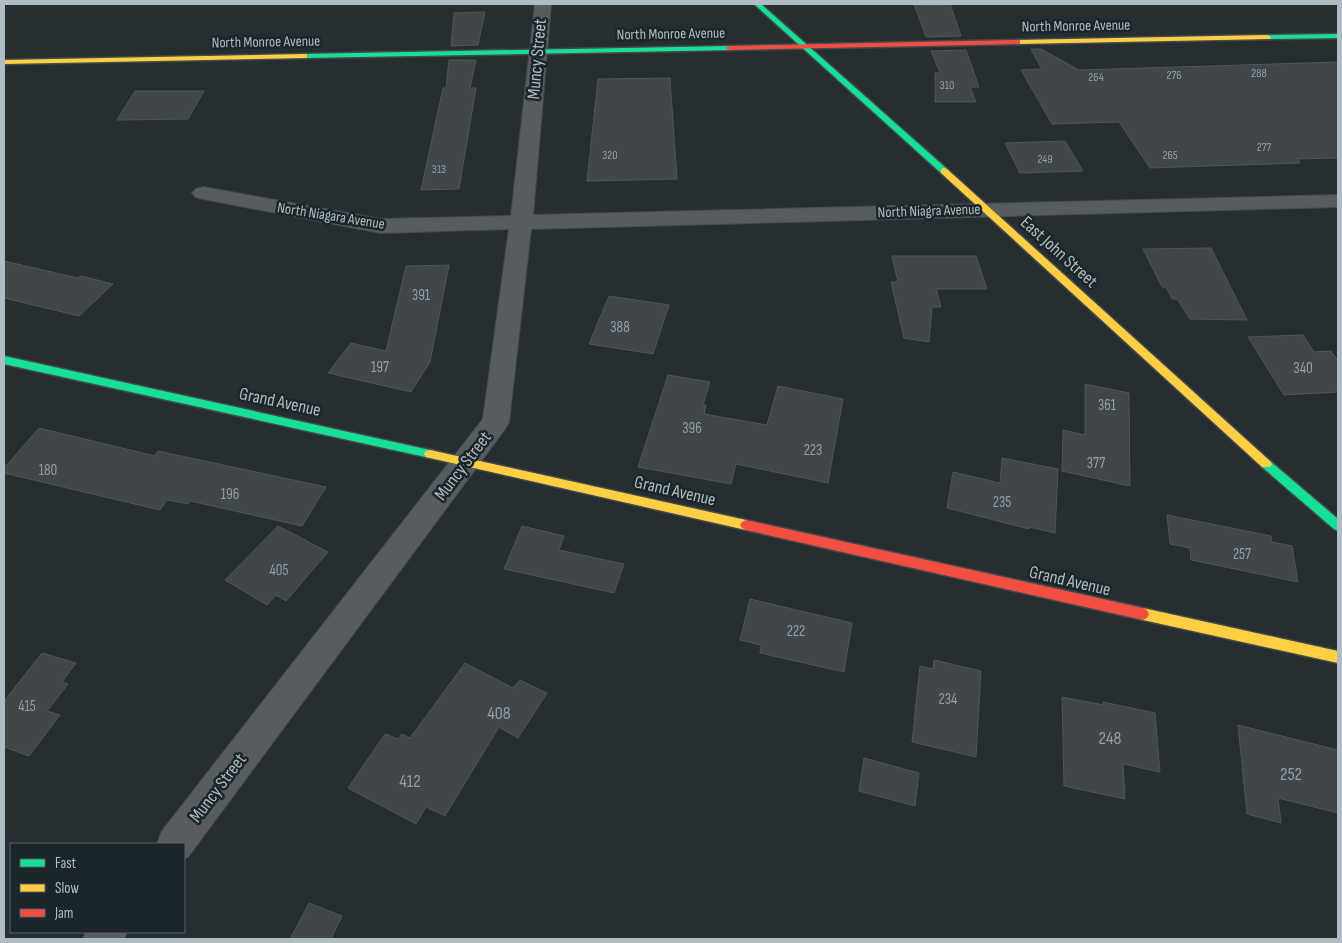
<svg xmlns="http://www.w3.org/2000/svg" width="1342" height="943" viewBox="0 0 1342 943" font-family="'Sofia Sans Condensed',sans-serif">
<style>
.building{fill:#40464a;stroke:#4e5659}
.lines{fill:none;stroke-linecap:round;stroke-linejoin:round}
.street-casing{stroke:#444a4d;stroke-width:2}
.fast-casing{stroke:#444a4d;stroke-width:3}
.slow-casing{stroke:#444a4d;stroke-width:3}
.jam-casing{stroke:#444a4d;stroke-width:3}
.street{fill:#565c60;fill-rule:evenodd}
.fast{fill:#16e098;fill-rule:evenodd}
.slow{fill:#ffcf43;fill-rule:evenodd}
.jam{fill:#f24e42;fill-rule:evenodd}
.labels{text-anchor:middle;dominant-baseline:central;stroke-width:5;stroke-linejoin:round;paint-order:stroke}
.far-number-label{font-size:12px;fill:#949ea5}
.far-street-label{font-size:15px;fill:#b0bcc3;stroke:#1b262b}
.number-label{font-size:15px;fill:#949ea5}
.street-label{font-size:18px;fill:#b0bcc3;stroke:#1b262b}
.near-number-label{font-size:18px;fill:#949ea5}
</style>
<rect width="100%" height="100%" fill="#262e32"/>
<g class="building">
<polygon points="914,4 950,4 961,36 926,37"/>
<polygon points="485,12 478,45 451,46 454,13"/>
<polygon points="1031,49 1041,49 1079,70 1338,62 1338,158 1297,159 1300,163 1150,168 1119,122 1052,124 1021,70 1042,69"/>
<polygon points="966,50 979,87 970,87 976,102 935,102 935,73 940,73 931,51"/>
<polygon points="449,60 476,60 470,88 476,88 459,189 421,190 443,88 446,88"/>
<polygon points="670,78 677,179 587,181 598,79"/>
<polygon points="135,91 204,91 188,119 117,120"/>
<polygon points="1065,141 1083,171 1020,173 1005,143"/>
<polygon points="1211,248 1247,320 1190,319 1177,299 1172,299 1166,287 1162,287 1143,249"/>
<polygon points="892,256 976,256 987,289 936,289 941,307 932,307 929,342 904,338 891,282 898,282"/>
<polygon points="4,261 78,278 81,276 113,284 79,316 4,298"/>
<polygon points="449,265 430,362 411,392 328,373 351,343 386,351 406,266"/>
<polygon points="609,296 669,305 653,354 589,344"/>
<polygon points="1303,335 1314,352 1331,351 1338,361 1338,392 1284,395 1248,337"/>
<polygon points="668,375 710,382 703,405 706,405 704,414 767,425 778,386 843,399 828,483 736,464 731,484 638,467"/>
<polygon points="1085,384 1129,393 1130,486 1062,471 1063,430 1085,435"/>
<polygon points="39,428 155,456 158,451 326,487 302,526 190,501 188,504 167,500 160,510 4,473 4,468"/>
<polygon points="1002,458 1058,469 1055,533 1029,527 1029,529 947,508 953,472 1000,483"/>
<polygon points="1167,515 1271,536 1272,542 1292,546 1298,582 1191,560 1190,548 1170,544"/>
<polygon points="278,526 328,552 286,601 276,595 267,605 225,580"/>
<polygon points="522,526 564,536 559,550 624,564 614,593 504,569"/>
<polygon points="750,599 852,623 844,672 760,653 761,645 740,640"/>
<polygon points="42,653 76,663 62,682 68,684 47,711 60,715 29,756 4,747 4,701"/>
<polygon points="934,660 981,671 976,757 912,742 920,666 933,669"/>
<polygon points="465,663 513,688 520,680 547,693 518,738 499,727 445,816 426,807 416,824 348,788 385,734 398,739 402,734 410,738"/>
<polygon points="1062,697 1104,705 1103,702 1155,713 1160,772 1123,764 1125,799 1064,786"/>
<polygon points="1238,725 1338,750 1338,813 1278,798 1281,823 1247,814"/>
<polygon points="864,758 919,773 915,806 859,791"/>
<polygon points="309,903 342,916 331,939 290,939"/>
</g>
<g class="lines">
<g class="street-casing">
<g id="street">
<polygon points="535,4 551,4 533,215 1338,195 1338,207 531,229 509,422 505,429 188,857 184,858 184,844 157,844 162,831 483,419 509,229 381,233 203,199 196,197 192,193 196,189 203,187 381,219 511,216"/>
<polygon points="86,932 127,932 124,939 83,939"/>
</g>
</g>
<g class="fast-casing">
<g id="fast">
<polygon points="754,4 761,4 947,169 947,173 941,173"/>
<polygon points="1338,34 1338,38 1267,39 1263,37 1267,35"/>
<polygon points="729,46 733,48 732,50 304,58 300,56 304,54"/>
<polygon points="4,356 430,450 434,451 436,454 434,457 430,458 4,364"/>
<polygon points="1266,460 1270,461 1338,519 1338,531 1334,529 1262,467 1260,464 1262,461"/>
</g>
</g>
<g class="slow-casing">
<g id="slow">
<polygon points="1267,35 1271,37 1270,39 1017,44 1013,42 1017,40"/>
<polygon points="304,54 307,54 307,58 4,64 4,60"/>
<polygon points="944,168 947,169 1270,461 1272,464 1270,467 1262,467 941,173 941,169"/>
<polygon points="430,450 746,520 750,522 752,525 750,528 746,530 430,458 426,457 424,454 426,451"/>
<polygon points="1143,608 1338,651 1338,663 1143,620 1139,618 1137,614 1139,610"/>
</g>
</g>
<g class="jam-casing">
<g id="jam">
<polygon points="1017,40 1020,40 1020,44 729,50 725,48 729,46"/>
<polygon points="746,520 1143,608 1147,610 1149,614 1147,618 1143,620 746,530 742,528 740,525 742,522"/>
</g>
</g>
<use href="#street" class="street"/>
<use href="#fast" class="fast"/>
<use href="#slow" class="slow"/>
<use href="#jam" class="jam"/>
</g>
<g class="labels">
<g class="far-number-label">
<text x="1259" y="73">288</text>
<text x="1174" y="75">276</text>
<text x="1096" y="77">264</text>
<text x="947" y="85">310</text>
<text x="1264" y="147">277</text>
<text x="610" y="155">320</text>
<text x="1170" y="155">265</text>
<text x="1045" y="159">249</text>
<text x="439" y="169">313</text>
</g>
<g class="far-street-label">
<text transform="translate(1076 26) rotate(-1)">North Monroe Avenue</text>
<text transform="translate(671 34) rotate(-1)">North Monroe Avenue</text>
<text transform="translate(266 42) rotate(-1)">North Monroe Avenue</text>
<text transform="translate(929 211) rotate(-2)">North Niagra Avenue</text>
<text transform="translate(331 216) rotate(9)">North Niagara Avenue</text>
</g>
<g class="number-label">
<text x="421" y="295">391</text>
<text x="620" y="327">388</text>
<text x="380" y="367">197</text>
<text x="1303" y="368">340</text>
<text x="1107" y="405">361</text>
<text x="692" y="428">396</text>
<text x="813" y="450">223</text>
<text x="1096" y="463">377</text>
<text x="48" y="470">180</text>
<text x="230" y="494">196</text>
<text x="1002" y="502">235</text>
<text x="1242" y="554">257</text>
<text x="279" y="570">405</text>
<text x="796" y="631">222</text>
<text x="948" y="699">234</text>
<text x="27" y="706">415</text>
</g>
<g class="street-label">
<text transform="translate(537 59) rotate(-85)">Muncy Street</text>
<text transform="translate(1059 252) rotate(42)">East John Street</text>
<text transform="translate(280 402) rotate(12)">Grand Avenue</text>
<text transform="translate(463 466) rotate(-53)">Muncy Street</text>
<text transform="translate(675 491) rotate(13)">Grand Avenue</text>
<text transform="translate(1070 581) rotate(13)">Grand Avenue</text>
<text transform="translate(218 788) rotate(-53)">Muncy Street</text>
</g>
<g class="near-number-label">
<text x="499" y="713">408</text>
<text x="1110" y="738">248</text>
<text x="1291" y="774">252</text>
<text x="410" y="781">412</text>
</g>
</g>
<rect width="1342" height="943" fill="none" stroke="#b0bcc3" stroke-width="10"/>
<rect x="10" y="843" width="175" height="90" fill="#1b262b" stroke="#576268"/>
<rect x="20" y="859" width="25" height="8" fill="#16e098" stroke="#576268"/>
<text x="55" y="868" font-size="15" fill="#b0bcc3">Fast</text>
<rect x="20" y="884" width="25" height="8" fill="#ffcf43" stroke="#576268"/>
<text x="55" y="893" font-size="15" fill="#b0bcc3">Slow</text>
<rect x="20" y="909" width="25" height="8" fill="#f24e42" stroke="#576268"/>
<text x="55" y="918" font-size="15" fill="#b0bcc3">Jam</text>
</svg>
